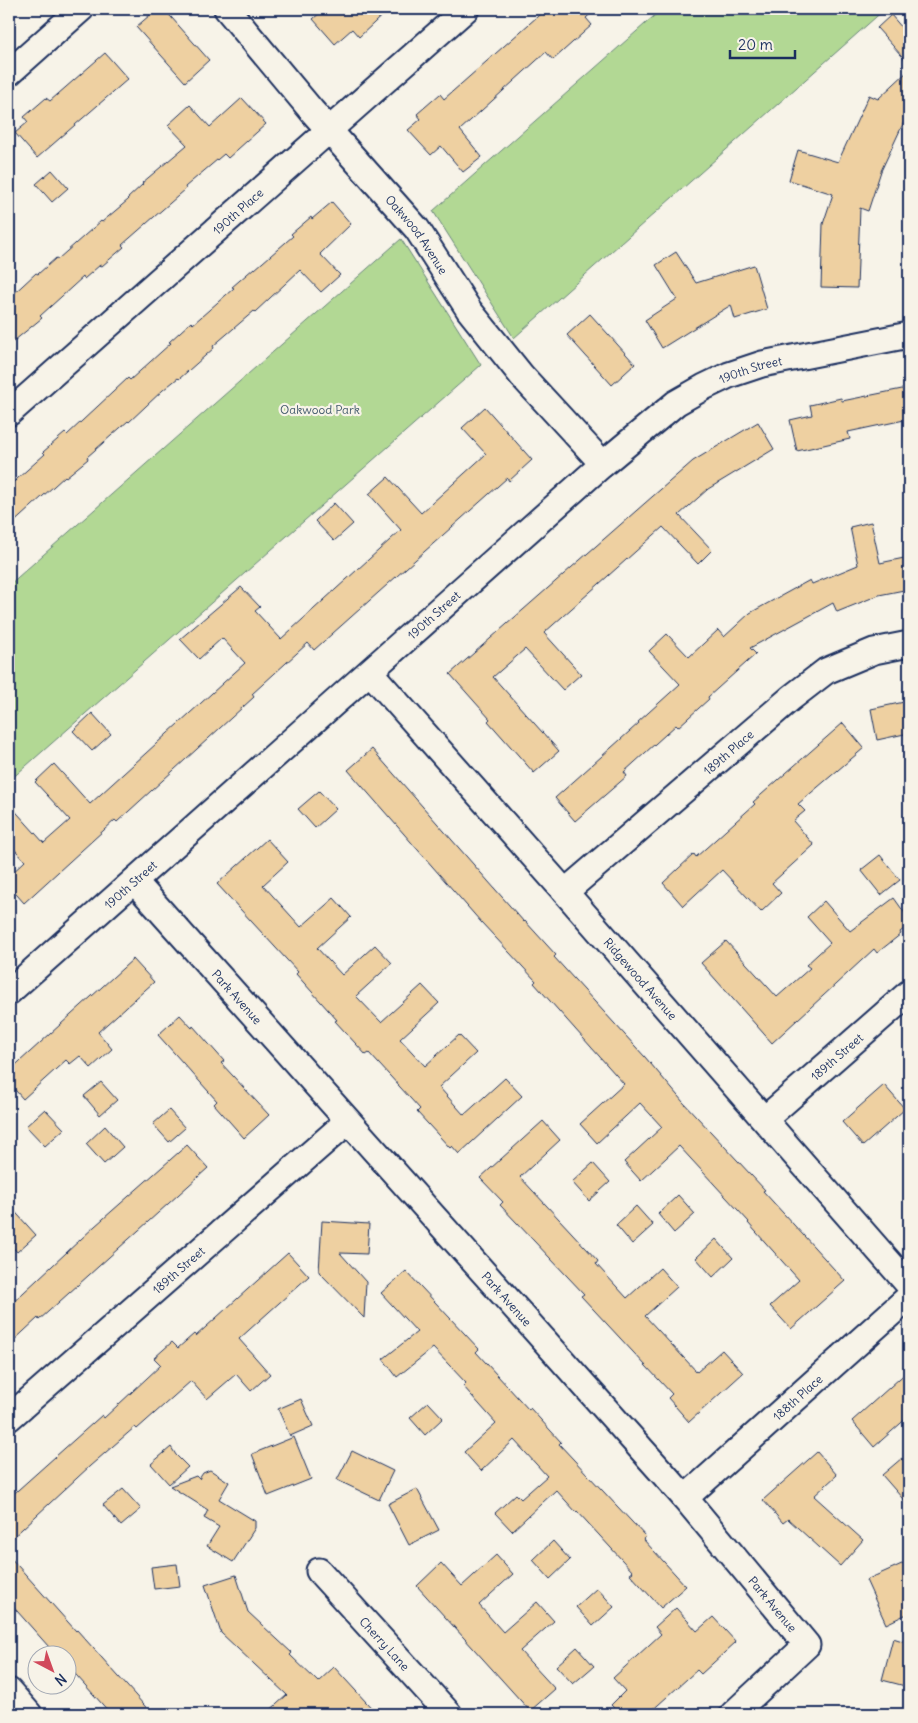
<svg xmlns="http://www.w3.org/2000/svg" width="918" height="1723" viewBox="0 0 918 1723" font-family="Delius,sans-serif">
<style>
.green{fill:#b2d894;stroke:#668479}
.building{fill:#eed0a1;stroke:#1b2f5e}
.lines{fill:none;stroke-linecap:round;stroke-linejoin:round}
.street-casing{stroke:#1b2f5e;stroke-width:29}
.street{stroke:#f7f3e8;stroke-width:25}
.labels{text-anchor:middle;dominant-baseline:central;stroke-width:4.5;stroke-linejoin:round;paint-order:stroke}
.street-label{font-size:12px;fill:#1b2f5e;stroke:#f7f3e8}
.park-label{font-size:12px;fill:#41596c;stroke:#f7f3e8}
</style>
<rect width="100%" height="100%" fill="#f7f3e8"/>
<filter id="ink" filterUnits="userSpaceOnUse"><feTurbulence type="fractalNoise" baseFrequency=".02" numOctaves="2"/><feDisplacementMap in="SourceGraphic" scale="10" xChannelSelector="R" yChannelSelector="G"/><feConvolveMatrix kernelMatrix="1 2 1 2 8 2 1 2 1" color-interpolation-filters="sRGB"/></filter>
<g filter="url(#ink)">
<g class="green">
<polygon points="662,9 885,9 514,338 433,211"/>
<polygon points="401,239 481,365 9,781 9,585"/>
</g>
<g class="building">
<polygon points="157,9 164,9 209,60 185,82 136,27"/>
<polygon points="324,9 389,9 359,37 352,29 335,44 313,19"/>
<polygon points="546,9 596,9 586,18 592,25 553,60 546,52 460,130 482,157 463,172 441,146 431,155 408,130 421,119 417,114 440,94 444,99"/>
<polygon points="891,15 909,36 909,64 877,28"/>
<polygon points="105,53 128,79 37,158 15,133 28,122 24,117 46,98 50,101"/>
<polygon points="909,70 909,111 881,171 868,211 860,208 857,288 821,287 823,224 833,194 789,180 798,150 838,162 869,95 878,99"/>
<polygon points="242,98 266,124 228,158 224,154 185,187 186,189 122,245 124,247 102,266 100,265 84,279 83,277 40,316 42,318 9,345 9,298 36,273 38,274 56,258 58,259 101,221 102,222 128,200 127,199 143,184 142,183 187,145 168,125 190,105 210,127"/>
<polygon points="52,170 68,188 52,202 36,184"/>
<polygon points="332,202 351,224 320,254 340,275 321,292 300,270 255,312 254,311 213,346 214,348 179,379 178,378 163,390 129,422 128,421 87,457 88,459 66,477 65,476 9,527 9,486 45,454 43,452 65,433 67,435 128,378 130,380 171,343 169,342 191,322 193,324 234,288 232,287 254,268 255,269 293,236 291,234 311,217 312,219"/>
<polygon points="676,252 696,283 754,265 767,309 735,319 731,305 662,348 645,320 677,299 656,265"/>
<polygon points="590,314 635,364 612,385 567,335"/>
<polygon points="907,388 909,398 909,419 848,432 850,439 797,451 790,420 812,415 810,405 841,398 842,401"/>
<polygon points="485,407 532,460 509,481 507,478 314,650 308,643 252,694 254,697 117,822 115,820 24,903 9,886 9,876 25,861 9,843 9,804 44,843 70,820 35,782 54,764 90,804 245,663 222,638 199,659 180,639 241,587 260,607 255,611 281,639 401,530 369,494 388,477 421,513 486,454 462,428"/>
<polygon points="758,422 774,449 708,489 679,515 712,550 698,564 663,527 544,633 581,674 563,690 525,649 493,677 559,751 534,773 488,721 490,719 450,674 693,461"/>
<polygon points="334,503 353,524 334,541 315,521"/>
<polygon points="871,522 880,563 909,557 909,589 879,595 837,612 833,603 750,648 756,654 708,697 709,699 678,727 676,725 624,772 627,776 575,821 555,798 639,723 638,722 680,684 649,651 667,634 689,657 718,630 724,637 750,613 810,580 812,584 858,565 850,527"/>
<polygon points="909,701 909,733 877,740 871,709"/>
<polygon points="92,713 111,734 92,751 73,731"/>
<polygon points="843,723 864,748 798,804 805,811 793,821 814,845 772,883 781,893 761,912 722,870 683,906 663,883 694,854 696,857 755,804 753,802"/>
<polygon points="372,749 524,922 525,921 556,955 554,957 645,1057 683,1102 765,1190 763,1191 845,1281 791,1329 770,1306 799,1280 748,1223 749,1222 679,1146 641,1181 624,1162 662,1127 640,1103 597,1143 580,1124 624,1084 534,983 536,981 481,922 348,770"/>
<polygon points="319,791 336,809 315,828 298,809"/>
<polygon points="267,839 288,862 263,885 301,927 334,898 351,917 317,948 342,975 375,945 392,963 356,996 381,1022 422,985 439,1003 400,1039 425,1066 459,1035 476,1053 439,1087 464,1115 505,1078 522,1096 459,1154 452,1146 450,1148 417,1112 420,1109 369,1053 366,1055 335,1021 337,1020 296,974 298,972 217,884"/>
<polygon points="880,855 900,880 881,895 861,870"/>
<polygon points="894,898 909,919 909,925 900,932 901,934 877,953 874,949 772,1043 701,963 726,941 777,997 810,968 806,965 830,943 807,917 824,901 850,931"/>
<polygon points="133,959 154,982 98,1032 112,1049 91,1068 80,1056 70,1064 66,1060 23,1099 9,1083 9,1071"/>
<polygon points="180,1015 192,1028 193,1026 224,1061 221,1063 269,1115 244,1138 214,1104 217,1101 158,1035"/>
<polygon points="101,1082 117,1100 100,1115 84,1096"/>
<polygon points="884,1085 905,1109 863,1146 842,1122"/>
<polygon points="45,1109 64,1129 45,1146 26,1126"/>
<polygon points="169,1110 185,1128 169,1142 153,1124"/>
<polygon points="543,1121 560,1140 520,1177 598,1261 596,1264 627,1298 660,1268 677,1287 645,1316 697,1372 722,1350 743,1373 689,1422 668,1398 672,1394 581,1296 584,1294 500,1205 503,1202 480,1178"/>
<polygon points="105,1126 123,1147 104,1164 86,1144"/>
<polygon points="187,1145 208,1168 39,1320 38,1318 9,1345 9,1306 95,1226"/>
<polygon points="593,1163 610,1182 589,1201 572,1182"/>
<polygon points="678,1195 695,1214 674,1233 658,1214"/>
<polygon points="9,1205 36,1235 17,1252 9,1243"/>
<polygon points="636,1206 653,1225 632,1244 616,1225"/>
<polygon points="322,1221 369,1224 367,1254 340,1253 366,1282 364,1318 319,1272"/>
<polygon points="716,1239 733,1258 713,1277 696,1258"/>
<polygon points="288,1253 309,1276 239,1339 270,1374 251,1391 236,1374 207,1399 191,1381 137,1429 135,1427 90,1466 9,1541 9,1498 102,1415 104,1418 161,1365 154,1358 172,1342 178,1348 194,1334 196,1336"/>
<polygon points="406,1271 479,1349 476,1352 529,1410 530,1408 561,1442 559,1444 646,1537 643,1539 686,1586 661,1608 630,1574 633,1572 577,1511 576,1512 556,1490 512,1531 495,1513 516,1494 521,1499 547,1476 514,1440 481,1471 464,1452 496,1423 463,1386 466,1383 433,1348 397,1377 383,1359 417,1332 381,1293"/>
<polygon points="909,1370 909,1416 874,1447 852,1421"/>
<polygon points="301,1399 313,1426 290,1436 278,1409"/>
<polygon points="428,1402 443,1418 425,1435 410,1418"/>
<polygon points="294,1437 311,1479 268,1496 252,1454"/>
<polygon points="171,1447 176,1455 188,1467 169,1484 151,1464"/>
<polygon points="352,1451 393,1471 379,1500 337,1480"/>
<polygon points="817,1452 837,1475 814,1496 863,1540 840,1566 788,1519 783,1523 763,1500"/>
<polygon points="902,1458 909,1467 909,1506 882,1475"/>
<polygon points="210,1470 229,1482 219,1499 255,1521 255,1528 233,1562 207,1546 219,1527 204,1518 208,1510 170,1486 196,1476 199,1479 203,1473"/>
<polygon points="123,1489 141,1509 121,1526 103,1505"/>
<polygon points="417,1489 439,1530 409,1545 388,1504"/>
<polygon points="553,1541 570,1560 550,1579 533,1560"/>
<polygon points="496,1555 513,1574 479,1605 503,1632 537,1602 554,1621 520,1651 555,1689 530,1711 417,1586 441,1563 462,1586"/>
<polygon points="9,1556 76,1631 77,1630 152,1714 111,1714 68,1666 68,1656 58,1656 49,1647 9,1602"/>
<polygon points="904,1563 909,1574 909,1613 886,1624 866,1580"/>
<polygon points="177,1564 180,1586 154,1589 151,1567"/>
<polygon points="236,1575 248,1612 292,1653 290,1655 318,1682 334,1667 377,1714 266,1714 287,1695 221,1633 205,1585"/>
<polygon points="597,1588 614,1607 593,1626 576,1607"/>
<polygon points="676,1608 697,1631 713,1617 736,1642 701,1674 697,1670 648,1714 620,1714 611,1705 625,1691 613,1678 661,1634 655,1627"/>
<polygon points="893,1638 909,1643 909,1687 882,1680"/>
<polygon points="577,1647 594,1666 573,1684 556,1666"/>
</g>
<g class="lines">
<g class="street-casing">
<g id="street">
<path id="s1" d="M227,9L312,111L417,229L469,310L522,376L603,464"/>
<polyline points="9,73 81,9"/>
<path id="s2" d="M9,413L466,9"/>
<path id="s3" d="M370,672L565,892L909,1285"/>
<path id="s4" d="M134,881L685,1498L807,1645L733,1714"/>
<path id="s5" d="M565,892L791,698L826,671L874,651L909,644"/>
<path id="s6" d="M9,992L603,464L676,403L704,387L729,375L762,364L909,335"/>
<path id="s7" d="M765,1119L909,993"/>
<path id="s8" d="M9,1418L348,1121"/>
<path id="s9" d="M685,1498L909,1297"/>
<path id="s10" d="M319,1571L449,1714"/>
<polyline points="9,1691 29,1714"/>
</g>
</g>
<use href="#street" class="street"/>
</g>
</g>
<g class="labels">
<g class="street-label">
<text stroke="none"><textPath href="#s2" startOffset="305">190th Place</textPath></text>
<text stroke="none"><textPath href="#s1" startOffset="295">Oakwood Avenue</textPath></text>
<text stroke="none"><textPath href="#s6" startOffset="972">190th Street</textPath></text>
<text stroke="none"><textPath href="#s6" startOffset="568">190th Street</textPath></text>
<text stroke="none"><textPath href="#s5" startOffset="215">189th Place</textPath></text>
<text stroke="none"><textPath href="#s6" startOffset="162">190th Street</textPath></text>
<text stroke="none"><textPath href="#s3" startOffset="409">Ridgewood Avenue</textPath></text>
<text stroke="none"><textPath href="#s4" startOffset="155">Park Avenue</textPath></text>
<text stroke="none"><textPath href="#s7" startOffset="95">189th Street</textPath></text>
<text stroke="none"><textPath href="#s8" startOffset="225">189th Street</textPath></text>
<text stroke="none"><textPath href="#s4" startOffset="560">Park Avenue</textPath></text>
<text stroke="none"><textPath href="#s9" startOffset="151">188th Place</textPath></text>
<text stroke="none"><textPath href="#s4" startOffset="965">Park Avenue</textPath></text>
<text stroke="none"><textPath href="#s10" startOffset="98">Cherry Lane</textPath></text>
</g>
<g class="park-label">
<text x="320" y="409">Oakwood Park</text>
</g>
</g>
<rect width="918" height="1723" fill="none" stroke="#f7f3e8" stroke-width="30"/>
<rect x="15" y="15" width="888" height="1693" fill="none" stroke="#1b2f5e" stroke-width="2" filter="url(#ink)"/>
<g transform="translate(52 1670) rotate(139)"><circle r="24" fill="#f7f3e8" stroke="#9fa5b1"/>
<path d="M0-4L9 19L0 12L-9 19Z" fill="#d1495b"/>
<text y="-8" font-size="14" font-weight="bold" text-anchor="middle" fill="#1b2f5e">N</text>
</g>
<path d="M730 50v8h65v-8" fill="none" stroke="#1b2f5e" stroke-width="2.5"/>
<text x="738" y="50" font-size="15" fill="#1b2f5e" stroke="#f7f3e8" stroke-width="4" paint-order="stroke">20 m</text>
</svg>
